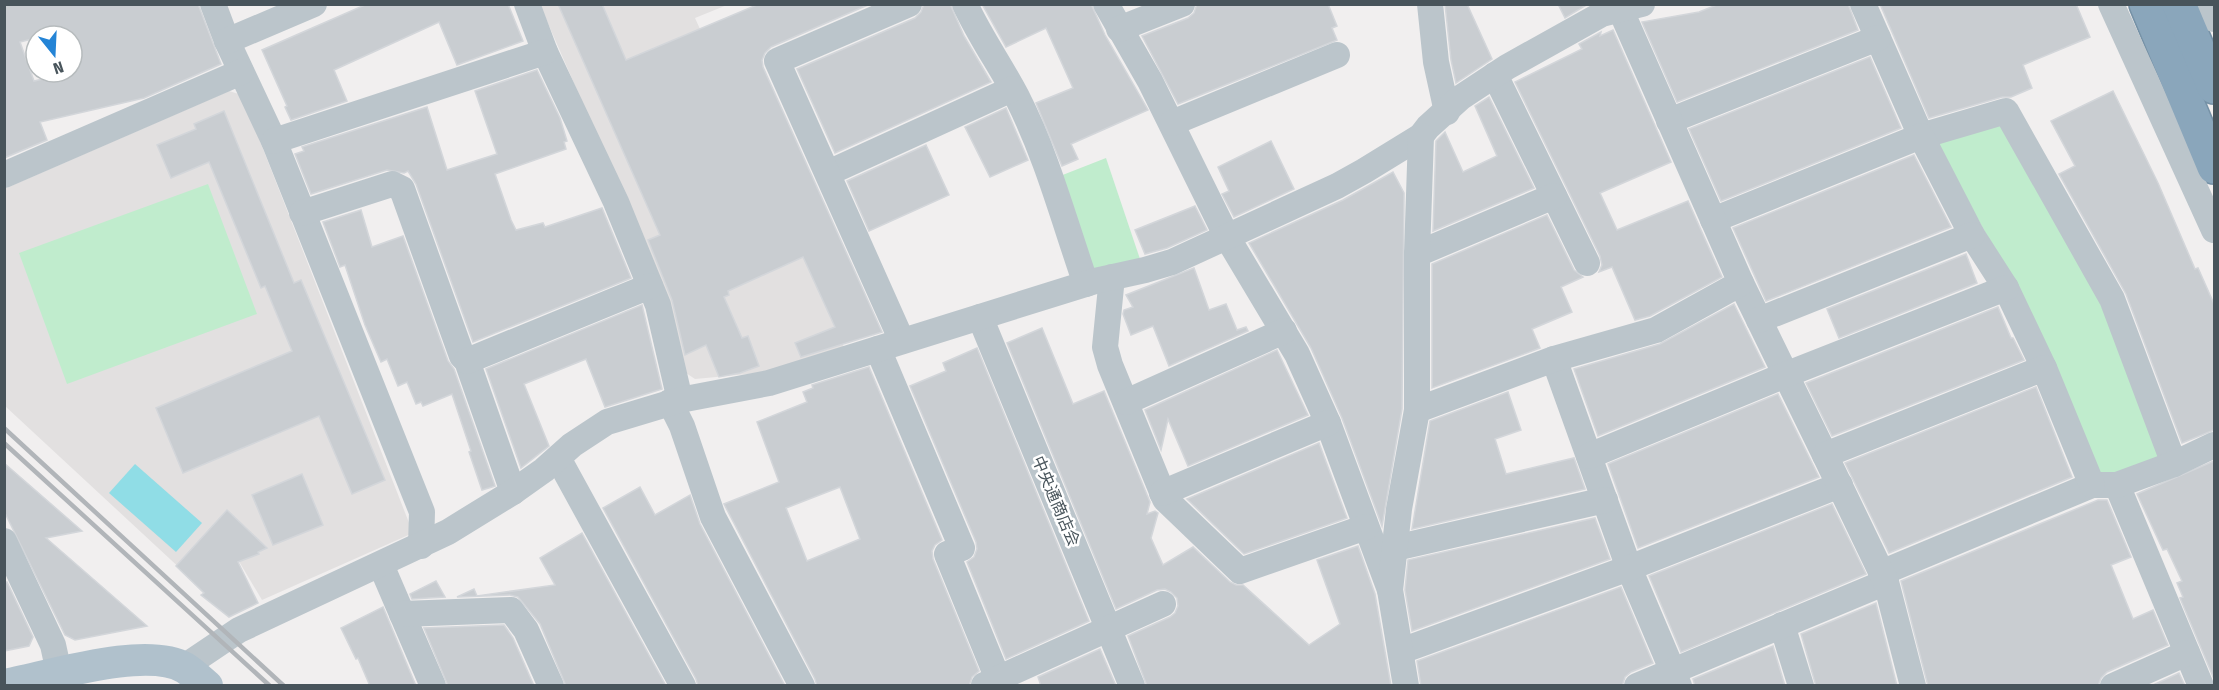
<svg xmlns="http://www.w3.org/2000/svg" width="2219" height="690" viewBox="0 0 2219 690" font-family="'Fira Sans Condensed','Noto Sans JP',sans-serif">
<style>
.education{fill:#e2e0e0}
.green{fill:#c0eccd}
.water{fill:#90dde6}
.building{fill:#c9cdd1;stroke:#d3d6da;stroke-width:1.5;fill-rule:evenodd}
.lines{fill:none;stroke-linecap:round;stroke-linejoin:round}
.highway-casing{stroke:#7591a6;stroke-width:36}
.minor{stroke:#bbc5cb;stroke-width:26}
.major{stroke:#b0c1cc;stroke-width:32}
.highway{stroke:#8aa6bb;stroke-width:33}
.rail{stroke:#b1b5b9;stroke-width:4.5}
.labels{text-anchor:middle;dominant-baseline:central;stroke-width:5;stroke-linejoin:round;paint-order:stroke}
.street-label{font-size:16px;fill:#48545b;stroke:#fff}
</style>
<rect width="100%" height="100%" fill="#f1efef"/>
<g class="education">
<polygon points="540,5 727,5 695,18 844,347 770,372 695,379 683,371 667,297"/>
<polygon points="229,91 242,95 413,533 262,600 231,548 198,585 5,406 4,189"/>
</g>
<g class="green">
<polygon points="1999,120 2098,298 2162,454 2159,462 2106,476 2093,472 2033,318 1935,142"/>
<polygon points="1106,158 1141,262 1095,272 1060,176"/>
<polygon points="208,184 257,314 67,384 19,253"/>
</g>
<polygon class="water" points="135,464 202,523 176,552 109,493"/>
<g class="building">
<path d="M4,4H198L221,64L144,98L40,122L47,140L4,158ZM36,36H72V72L34,81L20,42L36,38Z"/>
<polygon points="367,4 508,4 523,41 457,65 439,22 334,70 347,101 291,120 285,107 287,106 262,50"/>
<polygon points="558,4 602,4 626,60 759,4 870,4 771,47 765,53 762,60 763,67 882,332 801,357 795,343 835,327 803,257 728,291 729,295 724,297 742,338 748,336 759,366 740,373 719,377 706,345 685,355 672,300 648,240 660,235"/>
<polygon points="924,4 950,4 964,36 991,82 835,153 797,69 915,18 921,12"/>
<polygon points="982,4 1091,4 1105,35 1148,110 1071,144 1078,159 1062,166 1036,103 1073,88 1046,28 1006,47"/>
<polygon points="1197,4 1328,4 1337,26 1332,28 1337,40 1178,104 1142,36 1188,18 1194,13"/>
<polygon points="1445,4 1467,4 1492,59 1456,83 1451,60"/>
<polygon points="1558,4 1588,4 1565,18"/>
<polygon points="1719,4 1848,4 1858,30 1677,102 1642,22 1699,12"/>
<polygon points="1880,4 2076,4 2090,37 2023,65 2032,88 2011,97 2002,97 1929,118"/>
<polygon points="1613,30 1671,162 1600,193 1617,230 1688,201 1722,277 1650,316 1635,320 1612,267 1599,272 1602,265 1600,256 1515,82 1582,49 1579,44 1601,32 1600,36"/>
<polygon points="1870,57 1901,128 1721,201 1689,129"/>
<polygon points="537,70 560,118 567,141 564,142 566,149 495,174 511,220 516,230 543,223 545,227 602,208 631,278 473,342 416,184 408,171 404,173 387,170 311,194 295,154 304,151 302,147 427,107 447,170 497,154 475,91"/>
<polygon points="2113,91 2158,183 2195,269 2198,268 2214,304 2214,430 2182,443 2126,294 2059,174 2075,166 2051,121"/>
<polygon points="1489,97 1534,188 1433,231 1436,141 1445,132 1463,172 1497,156 1475,106"/>
<polygon points="1006,108 1028,160 990,177 965,127"/>
<polygon points="224,111 294,283 301,280 385,480 352,494 319,416 183,473 156,408 292,351 265,286 261,288 209,162 171,178 157,145 196,129 194,124"/>
<polygon points="1271,141 1294,189 1234,217 1222,194 1229,191 1218,167"/>
<polygon points="926,145 949,195 869,231 847,181"/>
<polygon points="1914,155 1951,227 1766,301 1733,228"/>
<polygon points="1393,172 1404,193 1402,409 1382,526 1342,418 1311,348 1249,243 1343,200"/>
<polygon points="1195,206 1207,230 1167,248 1145,254 1135,230"/>
<polygon points="361,210 372,247 403,236 448,361 454,369 495,486 492,487 482,490 469,452 471,451 452,394 423,406 421,402 416,404 407,382 398,386 387,359 381,362 365,325 345,265 340,267 323,222"/>
<polygon points="1547,215 1574,270 1583,277 1561,287 1572,312 1532,329 1540,348 1432,388 1432,264"/>
<polygon points="1966,254 1977,283 1839,338 1827,309"/>
<polygon points="1194,268 1209,310 1226,304 1237,330 1246,327 1248,331 1169,366 1153,326 1131,335 1123,314 1124,310 1133,307 1126,295"/>
<polygon points="1734,304 1765,367 1598,436 1574,369 1660,344"/>
<polygon points="642,305 662,389 605,407 586,359 524,384 549,446 521,468 486,369"/>
<polygon points="1998,307 2011,338 2013,338 2024,360 1832,436 1806,383"/>
<polygon points="1042,328 1073,404 1104,391 1150,502 1147,514 1155,511 1158,513 1151,538 1163,565 1193,547 1230,582 1236,585 1243,585 1309,645 1340,624 1317,560 1358,546 1375,594 1391,686 1147,686 1128,636 1170,617 1175,613 1178,606 1177,598 1171,592 1165,589 1157,590 1116,609 1007,343"/>
<polygon points="977,348 1089,621 1006,659 967,562 974,557 977,549 976,542 910,386 946,371 943,363"/>
<polygon points="1277,350 1308,415 1188,466 1168,419 1161,450 1145,410"/>
<path d="M869,367L942,540L935,545L932,551L933,559L979,671L972,677L969,686H817L815,679L724,504L779,482L757,422L807,402L803,392L813,388L812,385ZM840,487L860,539L807,561L786,508Z"/>
<polygon points="2036,387 2072,477 1889,553 1845,463"/>
<polygon points="1508,392 1521,430 1495,439 1506,474 1574,458 1585,489 1412,529 1430,421"/>
<polygon points="1778,394 1819,477 1638,548 1608,464"/>
<polygon points="1319,443 1347,518 1244,554 1187,499"/>
<polygon points="2214,461 2214,679 2180,598 2183,597 2177,583 2182,581 2167,549 2163,550 2137,494"/>
<polygon points="4,463 82,531 46,538 147,626 75,640 65,635 4,511"/>
<polygon points="302,474 323,525 273,545 252,495"/>
<polygon points="640,487 655,515 690,495 700,524 785,686 698,686 696,679 603,508"/>
<polygon points="2098,500 2107,500 2131,557 2111,565 2133,619 2153,610 2168,645 2107,672 2101,678 2098,686 1928,686 1901,581"/>
<polygon points="1832,504 1866,574 1681,652 1649,576"/>
<polygon points="227,510 267,548 258,552 259,554 238,562 258,603 229,617 201,595 204,593 176,566"/>
<polygon points="1595,518 1610,559 1412,631 1405,590 1408,560"/>
<polygon points="582,533 666,686 566,686 540,624 518,597 510,595 457,597 474,589 477,596 555,585 540,558"/>
<polygon points="436,581 445,597 412,599 410,594"/>
<polygon points="4,582 7,582 33,637 29,646 4,651"/>
<polygon points="1621,587 1653,663 1631,672 1625,677 1622,686 1421,686 1417,661"/>
<polygon points="1876,603 1897,686 1816,686 1801,634"/>
<polygon points="383,607 416,686 370,686 358,658 356,659 341,628"/>
<polygon points="504,625 513,638 534,686 448,686 424,628"/>
<polygon points="1773,646 1785,686 1695,686 1693,679"/>
<polygon points="1100,649 1116,686 1041,686 1038,677"/>
<polygon points="2179,673 2185,686 2151,686"/>
</g>
<g class="lines">
<g class="highway-casing">
<g id="highway">
<polyline points="2146,4 2214,167"/>
<polyline points="2179,4 2214,87"/>
</g>
</g>
<g class="minor">
<polyline points="213,4 227,41 274,141 422,512 421,546"/>
<polyline points="527,4 545,52 616,202 658,305 680,400"/>
<path d="M965,4C980,37 1001,66 1017,97C1047,156 1064,221 1086,284"/>
<polyline points="1106,4 1150,81 1227,237 1297,354 1328,423 1390,590"/>
<polyline points="1430,4 1436,62 1447,112"/>
<polyline points="1863,4 1921,136 2006,111 2112,299 2174,464"/>
<polyline points="2111,4 2214,230"/>
<polyline points="2208,4 2214,19"/>
<polyline points="1119,29 1182,4"/>
<polyline points="227,41 314,4"/>
<polyline points="1495,75 1587,263"/>
<polyline points="1669,121 1878,38"/>
<polyline points="1172,123 1337,55"/>
<polyline points="274,141 545,52"/>
<polyline points="828,173 1012,89"/>
<polyline points="4,175 241,72"/>
<polyline points="302,213 392,184 402,189 462,356 467,361 513,492"/>
<polyline points="1713,220 1921,136 1972,235 2006,288 2044,368"/>
<polyline points="1417,254 1554,196"/>
<polyline points="1112,277 1105,347 1110,365 1165,499 1240,571 1366,527"/>
<polyline points="1741,283 1825,455"/>
<polyline points="980,317 1132,686"/>
<polyline points="1759,320 1972,235"/>
<polyline points="902,341 777,61 909,4"/>
<polyline points="878,349 962,548 947,554 998,679"/>
<polyline points="1554,359 1629,568 1679,686"/>
<polyline points="467,361 650,286"/>
<polyline points="670,402 682,426 713,517 802,686"/>
<polyline points="1126,402 1284,331"/>
<polyline points="1417,410 1554,359 1656,330 1741,283 1618,4"/>
<polyline points="1589,456 1785,375 2006,288"/>
<polyline points="558,458 683,686"/>
<polyline points="2117,485 2201,686"/>
<polyline points="1162,493 1328,423"/>
<polyline points="4,541 53,645 62,686"/>
<polyline points="1395,548 1605,500"/>
<polyline points="381,565 433,686"/>
<polyline points="1881,573 2092,485 2117,485 2174,464 2214,445"/>
<polyline points="402,614 511,610 526,630 551,686"/>
<polyline points="1782,625 1801,686"/>
<polyline points="1401,651 1629,568 1840,485"/>
<polyline points="184,667 239,630 448,532 513,492 544,470 572,445 607,422 680,400 769,383 1095,281 1145,270 1172,262 1337,186 1364,171 1421,136 1428,127 1460,98 1507,67 1602,14 1642,4"/>
<polyline points="984,685 1163,604"/>
<polyline points="1406,686 1390,590 1399,509 1417,410 1417,254 1421,136"/>
<polyline points="1637,686 1886,582"/>
<polyline points="1913,686 1886,582 1825,455 2044,368 2092,485"/>
<polyline points="2113,686 2187,653"/>
</g>
<path class="major" d="M4,685C48,677 146,645 185,668C193,673 200,680 207,686"/>
<use href="#highway" class="highway"/>
<g class="rail">
<polyline points="4,428 284,686"/>
<polyline points="4,443 270,686"/>
</g>
</g>
<g class="labels">
<g class="street-label">
<text transform="translate(1056 501) rotate(67)">中央通商店会</text>
</g>
</g>
<rect width="2219" height="690" fill="none" stroke="#48545b" stroke-width="12"/>
<g transform="translate(54 54) rotate(162)"><circle r="28" fill="#ffffff" stroke="#b6bbbd" stroke-width="1.5"/>
<path d="M0-4.5L10 22L0 15L-10 22Z" fill="#2484d6"/>
<text y="-9" font-size="16" font-weight="bold" text-anchor="middle" fill="#48545b">N</text>
</g>
</svg>
